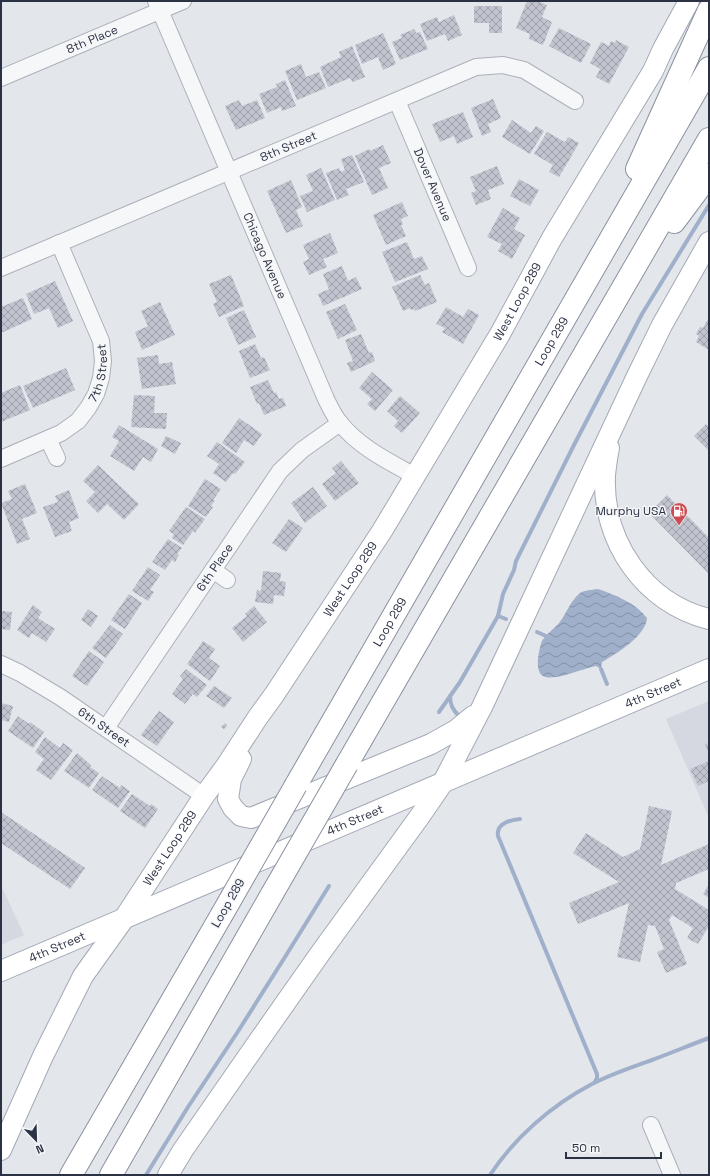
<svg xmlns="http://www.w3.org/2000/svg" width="710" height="1176" viewBox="0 0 710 1176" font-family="'Space Grotesk',sans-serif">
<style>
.built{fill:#d5d8e0}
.water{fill:url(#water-waves)}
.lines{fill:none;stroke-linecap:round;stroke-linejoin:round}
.stream{stroke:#a0b0ca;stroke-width:4}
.building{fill:url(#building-cross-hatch)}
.minor-casing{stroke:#acb0b9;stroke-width:18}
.major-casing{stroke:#a3a9b6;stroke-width:22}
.highway-casing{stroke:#8b91a1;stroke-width:24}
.minor{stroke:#f6f7f9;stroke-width:16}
.major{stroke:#fff;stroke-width:20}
.highway{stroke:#fff;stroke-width:22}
.highway-bridge-casing{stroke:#8b91a1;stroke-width:24;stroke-linecap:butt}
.highway-bridge{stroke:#fff;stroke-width:22}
.labels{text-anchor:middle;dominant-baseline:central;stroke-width:3;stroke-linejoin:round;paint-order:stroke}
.street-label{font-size:12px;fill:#2b3243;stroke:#f3f5f8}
.poi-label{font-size:12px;fill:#2b3243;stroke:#f3f5f8;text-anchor:end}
</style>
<defs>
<pattern id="water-waves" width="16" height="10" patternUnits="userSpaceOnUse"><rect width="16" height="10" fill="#a0b0ca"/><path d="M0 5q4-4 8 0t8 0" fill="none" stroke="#8390a6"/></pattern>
<pattern id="building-cross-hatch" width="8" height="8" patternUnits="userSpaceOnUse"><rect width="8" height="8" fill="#c1c4ce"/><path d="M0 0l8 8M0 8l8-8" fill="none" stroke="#9da0a9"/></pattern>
</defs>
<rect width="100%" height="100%" fill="#e3e6eb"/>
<g class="built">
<polygon points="709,701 709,818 666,719"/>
<polygon points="1,885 24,935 1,945"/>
</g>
<path class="water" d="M598,589C615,595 636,603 647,618C646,636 616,654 602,662L601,669L596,666C584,668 554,682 543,676C534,671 539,649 542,641C546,634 554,629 559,623C567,613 570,601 580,593C585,590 591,590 598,589Z"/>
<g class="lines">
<g class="stream">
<polyline points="506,619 498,616 503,594 514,570 516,561 574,445 642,314 709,205"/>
<polyline points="537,632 546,636"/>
<polyline points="601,669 607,684"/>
<path d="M450,696C450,705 453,710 459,716"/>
<polyline points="439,712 460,682 498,616"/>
<path d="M520,819C511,820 496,823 498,836L597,1074V1078L595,1082"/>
<polyline points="146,1175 188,1107 237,1033 285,957 329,886"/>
<path d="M490,1175C515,1137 552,1105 592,1084C611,1074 632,1067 652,1060C671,1053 690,1045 709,1038"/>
</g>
</g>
<g class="building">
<polygon points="527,1 537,1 547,5 542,17 552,22 543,45 529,39 530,34 516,28"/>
<polygon points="474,6 502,6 502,33 489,33 489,23 474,23"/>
<polygon points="454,15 462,35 448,41 445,34 427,41 420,24 437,17 439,22"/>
<polygon points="559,28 591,44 581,63 549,46"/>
<polygon points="414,29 416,33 420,32 428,49 400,60 392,42 402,38 400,35"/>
<polygon points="383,33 396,64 383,70 378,57 362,64 355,45"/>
<polygon points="616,40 629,47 609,84 596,77 600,69 590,63 601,42 609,46 611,41 615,43"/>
<polygon points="352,46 365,77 353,82 350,78 328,87 320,67 341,57 339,52"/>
<polygon points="301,64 306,77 319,72 326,88 297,100 285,71"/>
<polygon points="285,80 296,106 282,111 281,107 267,113 259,94 277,87 276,84"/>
<polygon points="493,99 501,118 488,124 491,132 482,136 471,108"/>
<polygon points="239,100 242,106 257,100 265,118 236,130 225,106"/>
<polygon points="463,112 473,137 457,144 454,136 440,142 432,124"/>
<polygon points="512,120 531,133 536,126 544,131 530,154 502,137"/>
<polygon points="547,132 565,142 568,137 579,143 559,177 549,172 553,165 534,154"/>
<polygon points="383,145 391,163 379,168 388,188 372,195 355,156 369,149 370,151"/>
<polygon points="352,155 364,182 346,189 349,195 337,200 326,173 339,168 341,172 345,170 341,159"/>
<polygon points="497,166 504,184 488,190 491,199 476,205 471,193 476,191 470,177"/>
<polygon points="321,168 335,200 307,212 300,196 313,191 306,175"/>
<polygon points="519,179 539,190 530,206 510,196"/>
<polygon points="291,180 302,207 296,210 303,226 286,233 267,191"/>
<polygon points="402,202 408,216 401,219 403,225 401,225 406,236 386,245 373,215"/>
<polygon points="503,208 520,218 514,229 525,235 512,259 498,251 502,244 487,237"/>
<polygon points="330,233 338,253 323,259 327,267 309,275 303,262 309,259 303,245"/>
<polygon points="407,242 414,259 422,256 428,269 395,282 382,252"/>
<polygon points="342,266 348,281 356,277 362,289 323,306 318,294 329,289 323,274"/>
<polygon points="231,275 244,306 219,317 213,304 217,302 209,284"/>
<polygon points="420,275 425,285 429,283 437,302 415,311 414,309 411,310 410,308 403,311 392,287"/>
<polygon points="55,281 73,321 58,328 49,308 34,314 26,294"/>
<polygon points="23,298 32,319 1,333 1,307"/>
<polygon points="160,302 175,335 142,350 135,332 148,326 141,311"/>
<polygon points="345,304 357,330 338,339 326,312"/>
<polygon points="446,307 463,317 468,309 479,315 463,344 442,332 445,328 436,324"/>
<polygon points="244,310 256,337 238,345 226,318"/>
<polygon points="709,317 709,350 696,342 699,336 696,334 700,327 703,328"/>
<polygon points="361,334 369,353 372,352 375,361 351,372 347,363 353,361 345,340"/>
<polygon points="255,344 261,358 264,357 270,370 250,378 239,351"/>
<polygon points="158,355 159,364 172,362 176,384 142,389 137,358"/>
<polygon points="66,368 75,390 33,408 23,386"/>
<polygon points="372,372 393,390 375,411 367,404 372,399 359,388"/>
<polygon points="268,380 274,393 276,392 279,399 283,398 286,406 264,415 259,403 257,404 250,387"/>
<polygon points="20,385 30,410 1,422 1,393"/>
<polygon points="134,395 155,396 154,413 167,413 166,429 131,427"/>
<polygon points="400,396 420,413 402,433 394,426 398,421 387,411"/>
<polygon points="239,418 262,434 254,446 244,440 236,453 222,443"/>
<polygon points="706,424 709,427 709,451 694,436"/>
<polygon points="119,425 158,449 151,462 143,457 134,471 110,456 119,441 112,437"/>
<polygon points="166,436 181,443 175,454 161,446"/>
<polygon points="217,442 245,462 235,474 233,473 226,482 213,473 219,464 207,456"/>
<polygon points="341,461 359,483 335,501 322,484 336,473 332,468"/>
<polygon points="98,465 139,504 124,520 107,504 98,513 86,501 95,492 83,481"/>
<polygon points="205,479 221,489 213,500 215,500 211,506 213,507 206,517 188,506"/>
<polygon points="25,484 37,513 22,519 30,539 17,544 1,503 12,499 8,491"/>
<polygon points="313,487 327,506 305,523 291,503"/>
<polygon points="69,490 79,518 69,522 72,531 55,537 43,507 58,502 55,496"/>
<polygon points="667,495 709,538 709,574 649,513"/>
<polygon points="186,507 205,519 195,533 193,531 183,545 172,538 174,534 169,531"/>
<polygon points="289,519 303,528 286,552 272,543"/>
<polygon points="168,539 182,548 177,554 179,555 175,562 172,560 165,570 152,562"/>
<polygon points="148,567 160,575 150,590 154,592 148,601 132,591"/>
<polygon points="263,571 281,573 280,581 286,582 284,596 274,595 273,604 255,602 257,590 261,591"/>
<polygon points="129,594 142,603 125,629 111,620"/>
<polygon points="33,605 42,612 38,618 55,629 46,642 32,633 29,638 17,630"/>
<polygon points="254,606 267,622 243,642 232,628 247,616 245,614"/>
<polygon points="88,609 98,616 91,627 81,620"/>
<polygon points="1,611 12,612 10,630 1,629"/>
<polygon points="110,625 123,634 106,658 92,648"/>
<polygon points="203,641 215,649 209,658 220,666 210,681 187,664"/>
<polygon points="89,651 104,662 87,686 72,676"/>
<polygon points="186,669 207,685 197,697 193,694 185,704 172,694 183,679 180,676"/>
<polygon points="214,686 232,698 224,708 206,696"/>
<polygon points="1,703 13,706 9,722 1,720"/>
<polygon points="159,711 174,722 157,746 141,735"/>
<polygon points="18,716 29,724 30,722 44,732 33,748 8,731"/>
<polygon points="225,723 227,725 224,729 221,727"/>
<polygon points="45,737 60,748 63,743 73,750 51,780 36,770 44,759 35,752"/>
<polygon points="709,743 709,754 705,744"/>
<polygon points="77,753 91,765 90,767 99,773 89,788 64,771"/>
<polygon points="709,761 709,781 698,786 690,769"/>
<polygon points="102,776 120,788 121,785 130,791 118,808 92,790"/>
<polygon points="132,794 150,806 151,804 158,809 145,828 120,811"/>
<polygon points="649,806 672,811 661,865 709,844 709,869 676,883 675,889 709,910 709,926 698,944 687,938 693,928 672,915 669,920 687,964 666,973 657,952 664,949 655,926 648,925 640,962 617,957 629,903 578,924 569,903 619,882 573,853 586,833 623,857 640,849"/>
<polygon points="1,812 85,868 70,889 1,843"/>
<polygon points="709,884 709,898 703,894"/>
</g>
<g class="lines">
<g class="minor-casing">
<g id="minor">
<path id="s1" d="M156,1L326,399C330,407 334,416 340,423C359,447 388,461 415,476"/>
<path id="s2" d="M1,78L183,1"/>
<path id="s3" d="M397,101L468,268"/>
<path id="s4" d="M1,268L476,67L503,65L524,70L575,101"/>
<polyline points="48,439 57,458"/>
<path id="s5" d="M1,459L61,433L78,421L88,408L96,394L101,378L103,361L101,341L59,243"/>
<polyline points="213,570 227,580"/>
<path id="s6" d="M1,664L20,673L60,697L204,796"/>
<path id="s7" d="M106,728L280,471L302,450L340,423"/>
<polyline points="651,1125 672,1175"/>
</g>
</g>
<g class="major-casing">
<g id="major">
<path d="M609,448C607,457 606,466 605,475C602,541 644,603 709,619"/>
<polyline points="241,759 231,779 228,799 233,808 241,816 251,818 431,744 456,730 473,716"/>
<path id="s8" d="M1,971L709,669"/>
<path id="s9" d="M1,1150L43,1056L83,976L123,920L204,796L226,766L258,717L274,695L382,531L500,334L552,238L653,71L663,49L689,1"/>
<polyline points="168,1175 183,1150 260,1039 319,955 420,816 442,784 482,707 637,376 662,325 709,242"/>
</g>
</g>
<g class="highway-casing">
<g id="highway">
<polyline points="637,169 709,10"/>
<polyline points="674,222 709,175"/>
<polyline points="347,764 709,139"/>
<path id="s10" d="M296,785L709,68"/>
<polyline points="71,1175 221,916"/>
<polyline points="111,1175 272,894"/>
</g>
</g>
<use href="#minor" class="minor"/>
<use href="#major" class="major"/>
<use href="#highway" class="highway"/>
<g class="highway-bridge-casing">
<g id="highway-bridge">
<polyline points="272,894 347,764"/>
<polyline points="221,916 296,785"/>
</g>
</g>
<use href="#highway-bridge" class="highway-bridge"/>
</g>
<defs>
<g id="fuel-pin" transform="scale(0.9)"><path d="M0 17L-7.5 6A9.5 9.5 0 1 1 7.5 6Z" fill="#cb4d53" stroke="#f3f5f8"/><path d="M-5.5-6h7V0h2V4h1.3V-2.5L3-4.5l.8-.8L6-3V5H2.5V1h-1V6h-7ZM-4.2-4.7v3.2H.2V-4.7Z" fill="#fff"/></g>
</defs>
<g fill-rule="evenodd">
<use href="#fuel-pin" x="679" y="511"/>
</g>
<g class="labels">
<g class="street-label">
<text stroke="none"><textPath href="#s2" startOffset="99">8th Place</textPath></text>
<text stroke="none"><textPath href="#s4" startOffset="312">8th Street</textPath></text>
<text stroke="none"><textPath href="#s3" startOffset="91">Dover Avenue</textPath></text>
<text stroke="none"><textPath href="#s1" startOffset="277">Chicago Avenue</textPath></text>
<text stroke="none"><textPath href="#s9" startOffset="995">West Loop 289</textPath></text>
<text stroke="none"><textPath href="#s10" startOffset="512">Loop 289</textPath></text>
<text stroke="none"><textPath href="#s5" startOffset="140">7th Street</textPath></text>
<text stroke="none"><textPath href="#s7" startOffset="194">6th Place</textPath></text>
<text stroke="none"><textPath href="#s9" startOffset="671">West Loop 289</textPath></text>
<text stroke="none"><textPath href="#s10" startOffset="188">Loop 289</textPath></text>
<text stroke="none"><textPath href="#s8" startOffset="709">4th Street</textPath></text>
<text stroke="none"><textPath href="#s6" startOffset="121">6th Street</textPath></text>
<text stroke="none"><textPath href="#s8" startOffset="385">4th Street</textPath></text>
<text stroke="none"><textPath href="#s9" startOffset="347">West Loop 289</textPath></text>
<text transform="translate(228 903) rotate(-60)">Loop 289</text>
<text stroke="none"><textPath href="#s8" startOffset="61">4th Street</textPath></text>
</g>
<g class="poi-label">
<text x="666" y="511">Murphy USA</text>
</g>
</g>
<rect width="710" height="1176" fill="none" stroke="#2b3243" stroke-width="4"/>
<g transform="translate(36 1140) rotate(157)" stroke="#f3f5f8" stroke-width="3" paint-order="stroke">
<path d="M0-3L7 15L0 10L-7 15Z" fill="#2b3243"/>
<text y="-6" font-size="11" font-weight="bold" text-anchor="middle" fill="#2b3243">N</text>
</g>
<path d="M566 1152v6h95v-6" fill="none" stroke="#2b3243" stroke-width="2"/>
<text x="572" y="1152" font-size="12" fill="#2b3243" stroke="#f3f5f8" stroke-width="3" paint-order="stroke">50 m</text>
</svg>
